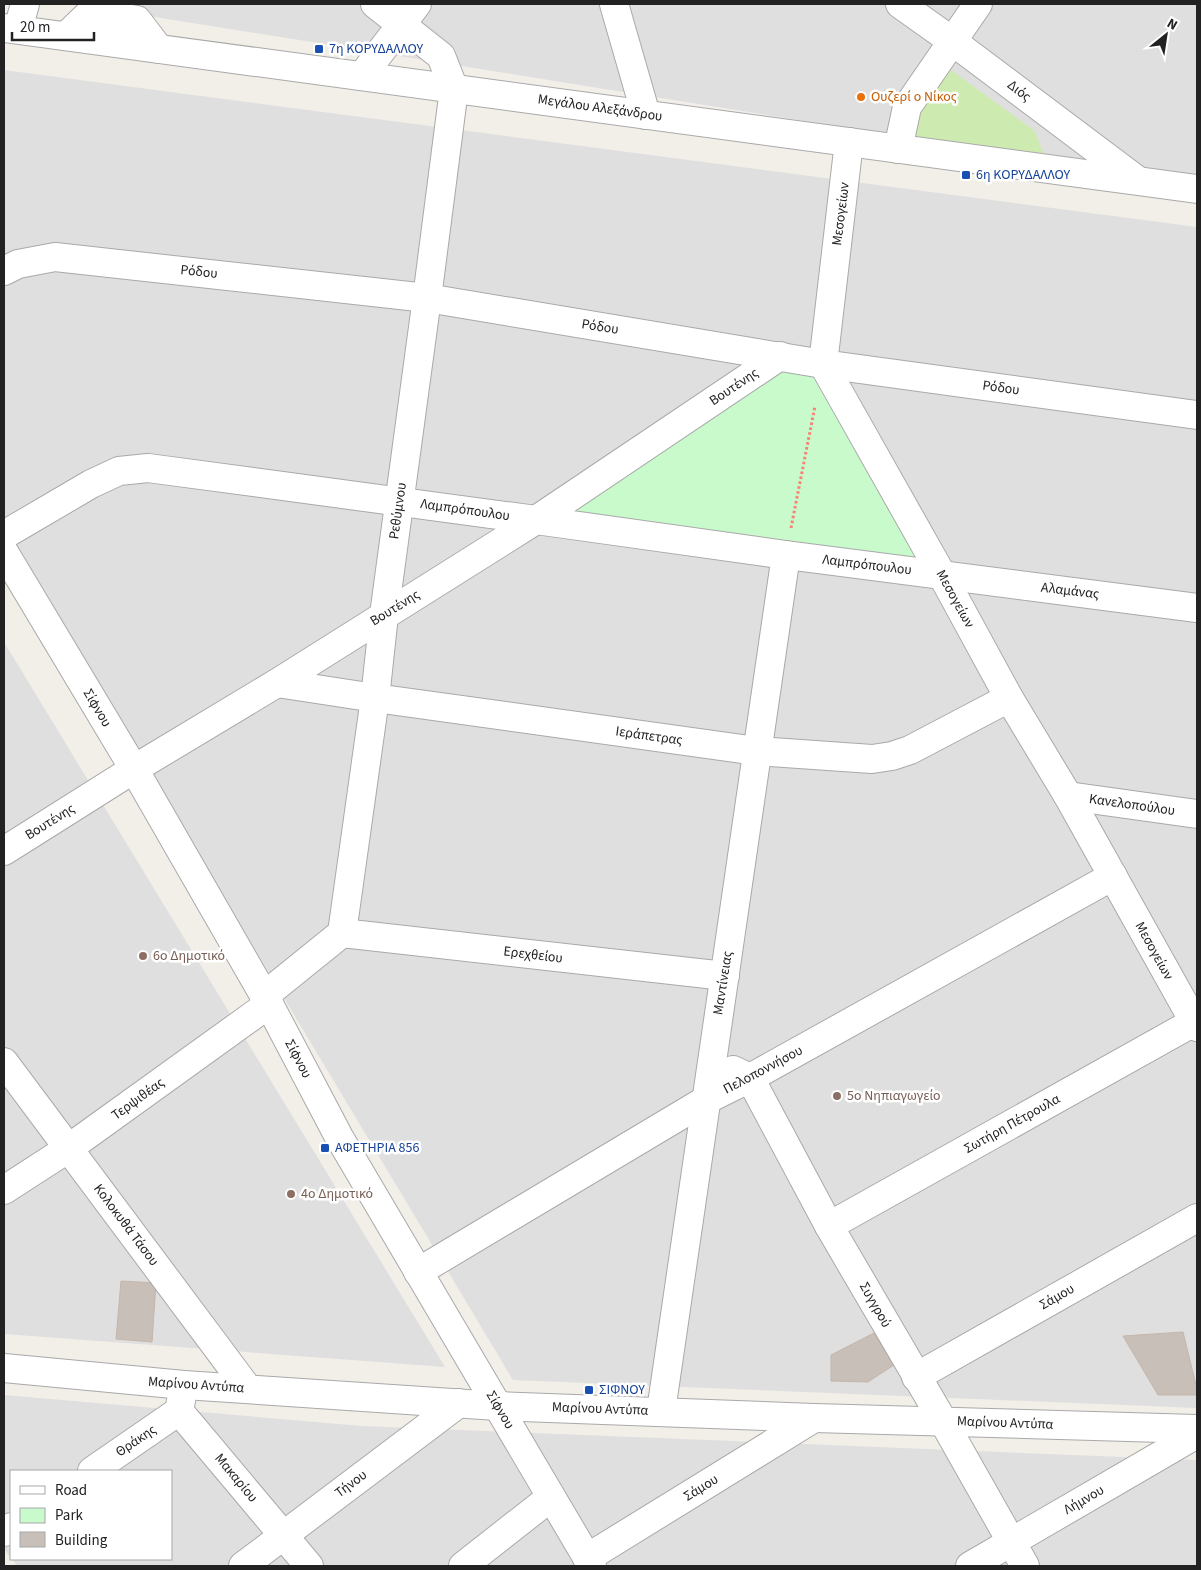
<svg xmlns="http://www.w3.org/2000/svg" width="1201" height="1570" viewBox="0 0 1201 1570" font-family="'Source Sans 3',sans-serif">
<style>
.residential{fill:#e0dfdf}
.grass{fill:#cdebb0}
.park{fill:#c8facc}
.building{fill:#c7bfb8;stroke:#c4b6ab}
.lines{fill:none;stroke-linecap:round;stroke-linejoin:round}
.minor-casing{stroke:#a9a9a9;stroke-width:30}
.path{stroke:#fa8072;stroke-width:3;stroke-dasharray:2.5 2.5;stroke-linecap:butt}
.minor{stroke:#fff;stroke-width:28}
.transit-dot{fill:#1a4fb4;stroke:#fff;stroke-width:2}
.food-dot{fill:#e8710a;stroke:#fff;stroke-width:2}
.education-dot{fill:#8d6e63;stroke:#fff;stroke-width:2}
.labels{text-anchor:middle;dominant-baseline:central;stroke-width:5;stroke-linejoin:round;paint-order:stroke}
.transit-label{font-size:14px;fill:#164399;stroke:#fff;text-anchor:start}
.street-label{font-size:14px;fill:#222;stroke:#fff}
.food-label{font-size:14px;fill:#c56008;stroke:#fff;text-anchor:start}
.education-label{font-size:14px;fill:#785e54;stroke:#fff;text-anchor:start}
</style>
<rect width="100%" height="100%" fill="#f2efe9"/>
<g class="residential">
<polygon points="74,4 1197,4 1197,178 904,137"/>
<polygon points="4,70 1197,227 1197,1408 513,1380 4,531"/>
<polygon points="4,642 445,1367 4,1334"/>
<polygon points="4,1395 362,1426 1197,1460 1197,1566 17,1566 12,1559 171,1559 171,1471 11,1471 11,1558 4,1549"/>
</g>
<polygon class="grass" points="947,67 1035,131 1045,158 904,137"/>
<polygon class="park" points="781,366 821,374 927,564 554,516"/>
<g class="building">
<polygon points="121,1281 156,1283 152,1342 116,1339"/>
<polygon points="1183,1332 1197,1389 1197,1395 1158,1395 1123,1336"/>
<polygon points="874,1333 894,1365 868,1382 831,1381 831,1355"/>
</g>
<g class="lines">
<g class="minor-casing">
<g id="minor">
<polyline points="614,4 646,115"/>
<polyline points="900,4 952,41 1137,180"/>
<polyline points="4,28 1197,189"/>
<polyline points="18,29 25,4"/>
<polyline points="66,36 91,12 137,20 159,49"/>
<polyline points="362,76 417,4"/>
<polyline points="849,142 823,364 942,575 1009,698 1068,796 1197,1027"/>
<polyline points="898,149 907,107 978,4"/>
<polyline points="4,271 18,264 55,257 427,298 823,364 1197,415"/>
<polyline points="4,535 91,484 119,471 148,468 536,520 786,555 1197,608"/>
<polyline points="4,552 134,769 269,1004 339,1137 592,1566"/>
<polyline points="277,683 375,698 757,751 872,759 892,756 910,750 1009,698"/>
<polyline points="1068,796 1197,814"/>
<polyline points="4,851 134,769 277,683 536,520 780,356"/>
<polyline points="342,933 375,698 384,615 427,298 454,89 441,56 375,4"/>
<polyline points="342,933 725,976"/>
<polyline points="264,996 342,933"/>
<polyline points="4,1062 248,1389"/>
<polyline points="733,1070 750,1078 829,1226 943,1421 1025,1566"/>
<polyline points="4,1190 69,1148 269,1004"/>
<polyline points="829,1226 1194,1022 1197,1022"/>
<polyline points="418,1272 706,1100 750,1078 1113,876"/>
<polyline points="4,1368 184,1385 497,1406 814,1418 1197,1429"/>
<polyline points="916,1377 1197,1218"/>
<polyline points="184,1385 179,1411 309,1566"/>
<polyline points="661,1411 786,555"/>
<polyline points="92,1471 179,1411"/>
<polyline points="4,1532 11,1527"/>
<polyline points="587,1558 814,1418"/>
<polyline points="243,1566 459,1403"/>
<polyline points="463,1566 551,1497"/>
<polyline points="970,1566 1197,1434"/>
</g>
</g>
<polyline class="path" points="791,528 815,406"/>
<use href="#minor" class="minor"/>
</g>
<g class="transit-dot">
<rect x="314" y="44" width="10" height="10" rx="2.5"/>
<rect x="961" y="170" width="10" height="10" rx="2.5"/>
<rect x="320" y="1143" width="10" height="10" rx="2.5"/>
<rect x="584" y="1385" width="10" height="10" rx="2.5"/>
</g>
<circle class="food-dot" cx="861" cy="97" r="5"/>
<g class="education-dot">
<circle cx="143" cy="956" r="5"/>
<circle cx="837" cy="1096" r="5"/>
<circle cx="291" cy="1194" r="5"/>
</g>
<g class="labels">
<g class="transit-label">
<text x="329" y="49">7η ΚΟΡΥΔΑΛΛΟΥ</text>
<text x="976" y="175">6η ΚΟΡΥΔΑΛΛΟΥ</text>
<text x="335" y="1148">ΑΦΕΤΗΡΙΑ 856</text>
<text x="599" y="1390">ΣΙΦΝΟΥ</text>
</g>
<g class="street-label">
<text transform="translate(1019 91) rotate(37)">Διός</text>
<text transform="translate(600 108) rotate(8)">Μεγάλου Αλεξάνδρου</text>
<text transform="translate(841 214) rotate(-83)">Μεσογείων</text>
<text transform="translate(199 272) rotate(6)">Ρόδου</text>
<text transform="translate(600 327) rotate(9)">Ρόδου</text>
<text transform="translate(734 387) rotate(-34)">Βουτένης</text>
<text transform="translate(1001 388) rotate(8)">Ρόδου</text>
<text transform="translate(465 510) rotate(8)">Λαμπρόπουλου</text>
<text transform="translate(398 511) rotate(-82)">Ρεθύμνου</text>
<text transform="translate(867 565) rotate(7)">Λαμπρόπουλου</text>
<text transform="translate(1070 591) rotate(7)">Αλαμάνας</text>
<text transform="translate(955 599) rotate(61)">Μεσογείων</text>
<text transform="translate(395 608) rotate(-32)">Βουτένης</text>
<text transform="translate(97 708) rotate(59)">Σίφνου</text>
<text transform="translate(649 736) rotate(8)">Ιεράπετρας</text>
<text transform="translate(1132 805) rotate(8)">Κανελοπούλου</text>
<text transform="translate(50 822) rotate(-32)">Βουτένης</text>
<text transform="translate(1154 951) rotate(61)">Μεσογείων</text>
<text transform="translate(533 955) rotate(7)">Ερεχθείου</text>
<text transform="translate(723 983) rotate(-81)">Μαντίνειας</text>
<text transform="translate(298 1059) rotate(62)">Σίφνου</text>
<text transform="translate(763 1070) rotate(-28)">Πελοποννήσου</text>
<text transform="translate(138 1099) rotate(-36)">Τερψιθέας</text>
<text transform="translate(1012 1124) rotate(-29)">Σωτήρη Πέτρουλα</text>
<text transform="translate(126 1225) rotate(53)">Κολοκυθά Τάσου</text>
<text transform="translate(1057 1297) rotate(-30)">Σάμου</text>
<text transform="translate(875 1305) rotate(60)">Συγγρού</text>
<text transform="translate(196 1385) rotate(4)">Μαρίνου Αντύπα</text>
<text transform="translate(600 1409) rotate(2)">Μαρίνου Αντύπα</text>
<text transform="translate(500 1410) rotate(59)">Σίφνου</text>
<text transform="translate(1005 1423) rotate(2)">Μαρίνου Αντύπα</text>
<text transform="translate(136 1441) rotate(-34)">Θράκης</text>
<text transform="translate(236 1478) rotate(50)">Μακαρίου</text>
<text transform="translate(351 1484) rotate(-37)">Τήνου</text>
<text transform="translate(701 1488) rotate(-32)">Σάμου</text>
<text transform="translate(1084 1500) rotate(-30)">Λήμνου</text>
</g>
<g class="food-label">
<text x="871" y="97">Ουζερί ο Νίκος</text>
</g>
<g class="education-label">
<text x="153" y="956">6ο Δημοτικό</text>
<text x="847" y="1096">5ο Νηπιαγωγείο</text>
<text x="301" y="1194">4ο Δημοτικό</text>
</g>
</g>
<rect width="1201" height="1570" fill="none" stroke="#222222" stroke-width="10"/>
<rect x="10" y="1470" width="162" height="90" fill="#ffffff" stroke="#a7a7a7"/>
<rect x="20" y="1486" width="25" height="8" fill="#ffffff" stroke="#a7a7a7"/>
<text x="55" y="1495" font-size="15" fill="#222222">Road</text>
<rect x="20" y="1508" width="25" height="15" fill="#c8facc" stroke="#a7a7a7"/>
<text x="55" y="1520" font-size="15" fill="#222222">Park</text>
<rect x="20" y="1532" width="25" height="15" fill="#c7bfb8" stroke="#a7a7a7"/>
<text x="55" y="1545" font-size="15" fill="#222222">Building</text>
<g transform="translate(1166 35) rotate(30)" stroke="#ffffff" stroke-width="4" paint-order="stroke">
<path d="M0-4L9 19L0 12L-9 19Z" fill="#222222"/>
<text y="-8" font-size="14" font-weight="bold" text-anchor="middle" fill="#222222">N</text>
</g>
<path d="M12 32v8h82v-8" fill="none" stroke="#222222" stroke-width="2.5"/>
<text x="20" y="32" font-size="15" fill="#222222" stroke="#ffffff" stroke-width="4" paint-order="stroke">20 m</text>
</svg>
